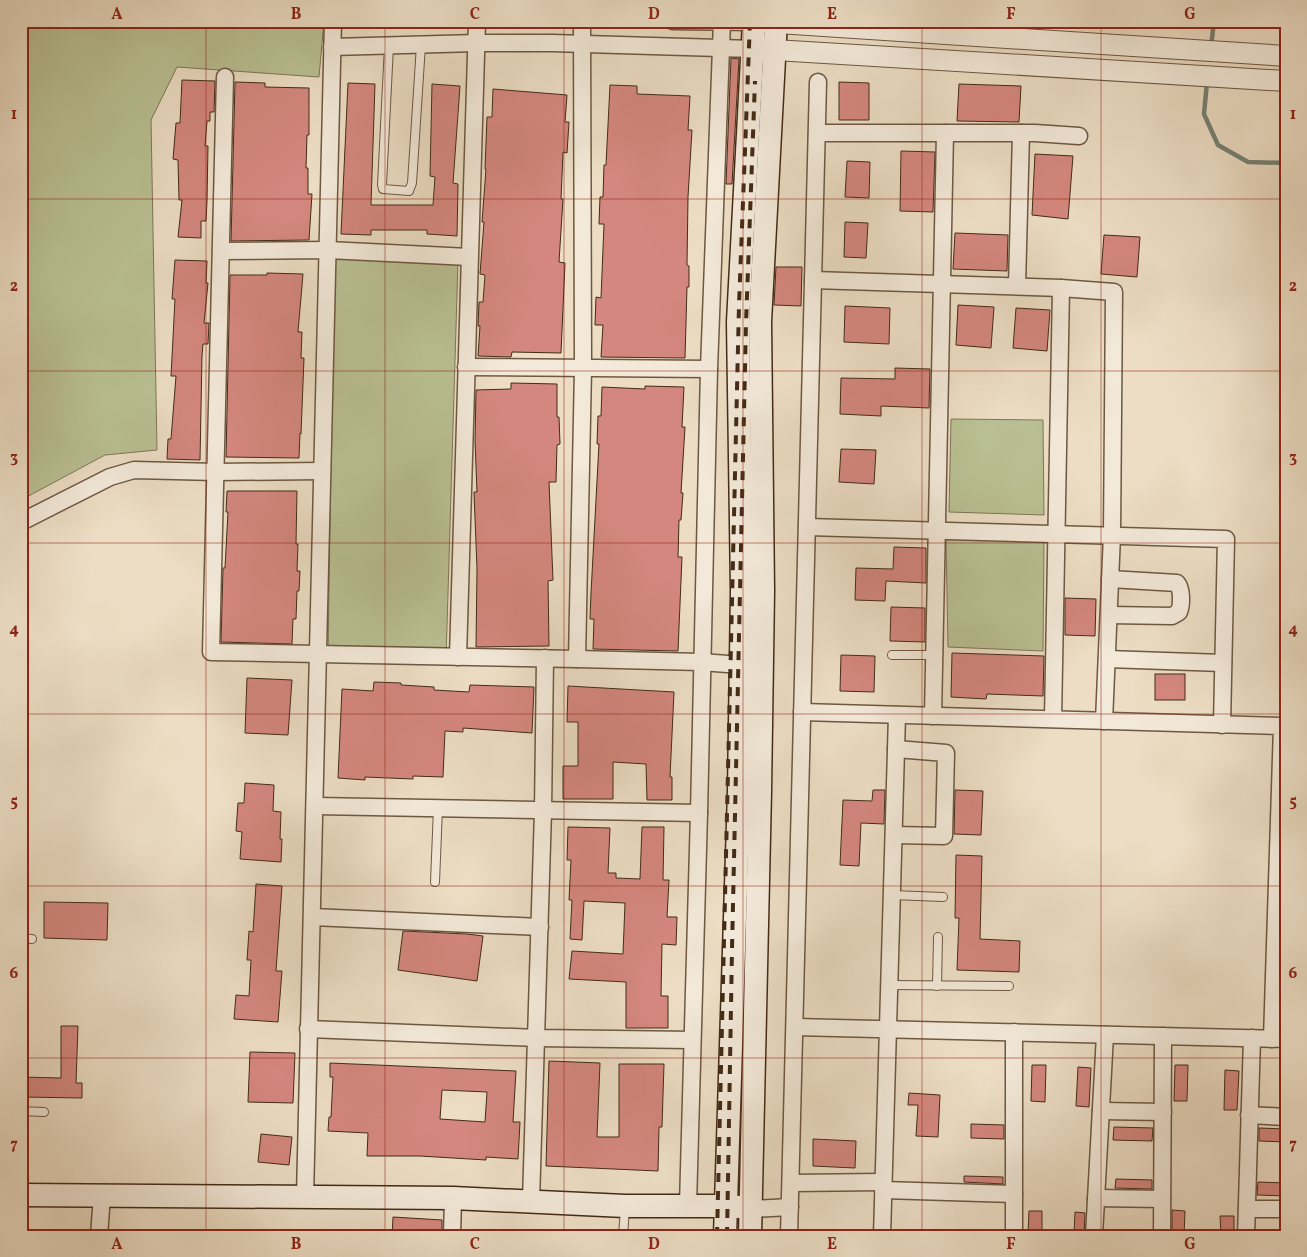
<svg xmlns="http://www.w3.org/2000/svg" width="1307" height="1257" viewBox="0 0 1307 1257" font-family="Vollkorn,serif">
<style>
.green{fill:#b9c093;stroke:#7e7655}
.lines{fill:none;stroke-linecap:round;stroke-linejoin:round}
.stream{stroke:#778275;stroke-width:4.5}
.building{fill:#d4877e;stroke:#432b17;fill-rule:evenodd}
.service-casing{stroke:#6d5842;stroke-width:10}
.minor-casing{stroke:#6d5842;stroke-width:19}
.tertiary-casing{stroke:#6d5842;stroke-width:22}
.secondary-casing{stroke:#432b17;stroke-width:25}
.service{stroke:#f3e9d9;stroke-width:8}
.minor{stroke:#f3e9d9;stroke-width:16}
.tertiary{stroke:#f3e9d9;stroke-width:20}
.secondary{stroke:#f3e9d9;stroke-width:22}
.rail{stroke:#432b17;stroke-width:4;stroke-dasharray:9 9;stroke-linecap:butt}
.grid{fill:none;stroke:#8f2418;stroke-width:1;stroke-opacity:0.55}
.neatline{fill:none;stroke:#8f2418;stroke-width:2}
.grid-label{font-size:16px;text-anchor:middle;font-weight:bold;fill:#8f2418}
</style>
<rect width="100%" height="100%" fill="#ecddc4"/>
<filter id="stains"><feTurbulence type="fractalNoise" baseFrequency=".004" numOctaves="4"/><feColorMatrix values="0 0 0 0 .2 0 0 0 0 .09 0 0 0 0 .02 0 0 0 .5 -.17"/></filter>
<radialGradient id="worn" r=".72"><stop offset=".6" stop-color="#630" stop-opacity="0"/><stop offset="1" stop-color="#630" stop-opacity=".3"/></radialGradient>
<g class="green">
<polygon points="21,21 324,21 319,77 177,67 151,120 157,450 105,455 21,500"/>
<polygon points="334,256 458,261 446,659 328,657"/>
<polygon points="951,419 1043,420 1044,515 949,512"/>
<polygon points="946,538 1044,539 1043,651 948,647"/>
</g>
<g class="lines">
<g class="stream">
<polyline points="1211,47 1214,21"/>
<polyline points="1207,82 1204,114 1218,145 1248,162 1286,163"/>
</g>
</g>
<g class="building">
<polygon points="731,58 739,59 732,184 726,184"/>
<polygon points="182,80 215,81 214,112 210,112 210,121 207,121 205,146 208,146 207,201 206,221 201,221 201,238 178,237 182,200 179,200 178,160 173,159 176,123 180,123"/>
<polygon points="235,82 265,83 265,87 309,88 309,135 307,135 306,168 308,168 308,194 312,194 309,240 231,241"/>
<polygon points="839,82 869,83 869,120 839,120"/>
<polygon points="348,83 375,84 371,205 433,205 435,177 430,176 432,84 460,86 453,183 458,184 457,236 427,234 427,230 371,230 371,235 341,234"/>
<polygon points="959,84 1021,86 1019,122 957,121"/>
<polygon points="610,85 637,86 637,94 690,96 688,130 692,130 688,197 687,265 689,266 689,287 687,287 685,358 601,357 603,325 595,325 596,297 601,298 604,224 599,224 600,197 603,197 604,165 606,165"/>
<polygon points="493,89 567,95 565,122 569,122 567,153 563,152 561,199 563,199 559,262 565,263 561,353 512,352 511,357 478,356 480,326 478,326 479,302 483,302 485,275 480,274 484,222 482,222 486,169 485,169 487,117 492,117"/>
<polygon points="901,151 935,152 933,212 900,211"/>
<polygon points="1035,154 1073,156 1068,219 1032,215"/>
<polygon points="847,161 870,162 869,198 845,197"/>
<polygon points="845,222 868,223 866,258 844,257"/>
<polygon points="955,233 1008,235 1007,271 953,269"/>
<polygon points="1104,235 1140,237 1137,277 1101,274"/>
<polygon points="175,260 207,261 206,283 208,283 204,323 209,323 208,344 203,344 202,356 200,460 167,459 168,439 171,439 176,376 171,376 175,299 172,299"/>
<polygon points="776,267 802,267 801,306 774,305"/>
<polygon points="267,273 303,274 298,332 302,332 301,358 304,358 301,434 300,433 299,458 226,457 230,275 267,275"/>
<polygon points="958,305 994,307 991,348 956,345"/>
<polygon points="845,306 890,308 889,344 844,342"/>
<polygon points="1016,308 1050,310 1047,351 1013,348"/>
<polygon points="895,368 930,369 929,408 881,406 881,416 840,414 841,378 895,379"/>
<polygon points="511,383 557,384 557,417 559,417 560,444 557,445 556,482 549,482 553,580 548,581 549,646 476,647 477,569 474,492 477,492 475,441 476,390 511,389"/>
<polygon points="645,386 684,387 682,427 685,427 681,493 683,493 681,520 679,520 678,557 682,557 678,651 593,649 594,619 590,619 591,593 599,444 597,444 598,416 601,416 602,387 645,389"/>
<polygon points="841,449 876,450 874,484 839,482"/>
<polygon points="227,491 297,491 296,544 298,544 297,571 300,571 299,591 297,591 296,619 293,619 292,644 221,642 223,568 225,568 228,512 226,512"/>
<polygon points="894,547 926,548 926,583 886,581 885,601 855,600 856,568 893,569"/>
<polygon points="1065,598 1096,599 1095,636 1065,635"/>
<polygon points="891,607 925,608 925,642 890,641"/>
<polygon points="952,653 1044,656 1043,696 987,694 986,699 951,697"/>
<polygon points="841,655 875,656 874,692 840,691"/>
<rect x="1155" y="674" width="30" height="26"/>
<polygon points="247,678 292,680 288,735 245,733"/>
<polygon points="374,682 401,683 401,685 434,687 434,690 469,692 470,685 534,687 532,733 463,728 463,732 445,731 443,777 413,776 413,779 365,777 365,780 338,778 342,689 373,691"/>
<polygon points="568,686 674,692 670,777 672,777 672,800 647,800 646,764 613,762 613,799 563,799 563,766 578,766 578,722 567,722"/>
<polygon points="245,783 274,785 273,811 281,812 280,839 282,839 281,862 240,859 242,832 236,831 238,803 244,803"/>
<polygon points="873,790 885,790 884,824 861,823 859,866 840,865 843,800 872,801"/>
<polygon points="955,790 983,791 981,835 954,834"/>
<polygon points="568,827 610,828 608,873 616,873 616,878 640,879 642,827 664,827 663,880 669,880 667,917 677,917 676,945 662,944 661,996 668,996 668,1028 626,1028 626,982 569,979 572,951 623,954 625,903 584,901 582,940 570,939 572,900 569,900 571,860 567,860"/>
<polygon points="956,855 982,856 980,939 1020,941 1019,972 957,970 959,918 955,918"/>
<polygon points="256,884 282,886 276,971 282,971 278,1022 234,1019 236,995 249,996 251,960 247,960 249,931 253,932"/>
<polygon points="44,902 108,903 107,940 44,938"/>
<polygon points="403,931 467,934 483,936 477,981 398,970"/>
<polygon points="61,1026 78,1026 76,1083 82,1083 82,1098 21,1097 21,1077 61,1078"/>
<polygon points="250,1052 295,1053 293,1103 248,1102"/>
<polygon points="549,1061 600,1063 597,1137 619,1137 619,1064 664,1064 662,1127 659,1127 658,1171 546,1166"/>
<path d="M330,1063L516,1071L513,1122H520L518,1159L486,1157V1160L420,1156H367L368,1133L328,1131L329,1117H331L333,1077H330ZM442,1090L487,1092L485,1122L440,1119Z"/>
<polygon points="1032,1065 1046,1065 1045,1102 1031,1101"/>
<polygon points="1175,1065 1188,1065 1187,1101 1174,1101"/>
<polygon points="1078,1067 1091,1068 1089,1107 1076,1106"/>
<polygon points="1225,1070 1239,1071 1237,1110 1224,1110"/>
<polygon points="909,1093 940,1095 938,1137 916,1136 918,1105 908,1105"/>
<polygon points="971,1124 1004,1125 1004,1139 971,1138"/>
<polygon points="1114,1127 1153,1128 1152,1141 1113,1140"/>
<polygon points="1259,1128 1286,1129 1286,1142 1259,1141"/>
<polygon points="261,1134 292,1137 289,1165 258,1162"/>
<polygon points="813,1139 856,1141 855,1168 813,1166"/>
<polygon points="964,1176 1003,1177 1003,1184 964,1182"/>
<polygon points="1116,1179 1152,1180 1152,1189 1115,1188"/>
<polygon points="1258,1182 1286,1183 1286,1196 1257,1195"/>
<polygon points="1172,1210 1185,1211 1184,1236 1172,1236"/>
<polygon points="1029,1211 1042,1211 1042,1236 1028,1236"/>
<polygon points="1075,1212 1085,1213 1084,1236 1074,1236"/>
<polygon points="1220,1216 1234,1216 1234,1236 1221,1236"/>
<polygon points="393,1217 442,1220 442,1236 392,1236"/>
</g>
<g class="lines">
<g class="service-casing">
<g id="service">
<polyline points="389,46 382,185 383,189 409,191 412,183 421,45"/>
<polyline points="892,655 934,655"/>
<polyline points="435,882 438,808"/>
<polyline points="892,895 943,897"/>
<polyline points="21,938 32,939"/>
<polyline points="889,985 1009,986"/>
<polyline points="937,986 938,937"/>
<polyline points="21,1111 44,1112"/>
<polyline points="623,1236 625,1208"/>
</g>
</g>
<g class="minor-casing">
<g id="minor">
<polyline points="673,21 754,22"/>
<polyline points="332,47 477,43 552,43 753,49"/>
<polyline points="225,77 211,652 577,659 701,662 741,665"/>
<polyline points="817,133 1035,133 1079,136"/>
<polyline points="221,251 328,250 469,257"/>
<polyline points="813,280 1061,288 1114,292 1112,535 1104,721"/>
<polyline points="1017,286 1021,133"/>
<polyline points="466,367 709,369"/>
<polyline points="21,522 110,477 134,470 216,472 322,471"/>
<polyline points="807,527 1226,539 1222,725"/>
<path d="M1109,615L1172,616L1179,612C1182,604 1182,589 1177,583L1110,579"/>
<polyline points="458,657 477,21"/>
<polyline points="577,659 583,369 582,21"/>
<polyline points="1107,659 1223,663"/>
<polyline points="802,712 1282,726 1272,1039"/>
<polyline points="933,716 945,133"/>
<polyline points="1053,719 1061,288"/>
<polyline points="316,806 699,813"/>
<polyline points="894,835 944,836 946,753 896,749"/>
<polyline points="312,917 540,927"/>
<polyline points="795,1027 1286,1039"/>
<polyline points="308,1029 537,1038 692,1040"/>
<polyline points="1014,1032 1014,1236"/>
<polyline points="1101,1111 1163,1112"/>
<polyline points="1249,1115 1286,1117"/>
<polyline points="791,1183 883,1182"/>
<polyline points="883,1190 1014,1194"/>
<polyline points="305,1197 333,21"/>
<polyline points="1096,1198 1162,1199"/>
<polyline points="531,1201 543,811 545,658"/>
<polyline points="688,1205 699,813 709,369 722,21"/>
<polyline points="751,1209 790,1207"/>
<polyline points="1247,1209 1286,1209"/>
<polyline points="99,1236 102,1195"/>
<polyline points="452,1236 453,1198"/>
<polyline points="789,1236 818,82"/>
<polyline points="882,1236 897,715"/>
<polyline points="1094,1236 1105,1035"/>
<polyline points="1162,1236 1163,1036"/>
<polyline points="1246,1236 1252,1038"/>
</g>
</g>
<g class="tertiary-casing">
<g id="tertiary">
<polyline points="761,22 1286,56"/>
<polyline points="759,49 1286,81"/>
</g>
</g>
<g class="secondary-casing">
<g id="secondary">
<polyline points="21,1195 453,1198 625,1206 726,1206 740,1207"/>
<polyline points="725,1236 739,791 742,591 738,322 754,21"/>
<polyline points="750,1236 760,791 763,591 760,322 776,21"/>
</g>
</g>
<use href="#service" class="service"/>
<use href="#minor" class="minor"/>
<use href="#tertiary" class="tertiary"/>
<use href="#secondary" class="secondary"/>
<g class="rail">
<polyline points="717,1236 739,305 750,21"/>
<polyline points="727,1236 732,949 746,323 755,81"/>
</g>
</g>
<path class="grid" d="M206,21V1236M385,21V1236M564,21V1236M743,21V1236M922,21V1236M1101,21V1236M21,199H1286M21,371H1286M21,543H1286M21,714H1286M21,886H1286M21,1058H1286"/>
<rect width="1307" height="1257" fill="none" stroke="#ecddc4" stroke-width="55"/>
<rect x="28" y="28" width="1252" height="1202" class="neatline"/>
<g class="grid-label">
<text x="117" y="19">A</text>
<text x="296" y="19">B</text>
<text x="475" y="19">C</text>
<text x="654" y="19">D</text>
<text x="832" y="19">E</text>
<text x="1011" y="19">F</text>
<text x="1190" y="19">G</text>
<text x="14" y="119">1</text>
<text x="1293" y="119">1</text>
<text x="14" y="291">2</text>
<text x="1293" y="291">2</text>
<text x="14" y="462">3</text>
<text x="1293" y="462">3</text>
<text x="14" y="634">4</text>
<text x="1293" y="634">4</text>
<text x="14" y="806">5</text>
<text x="1293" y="806">5</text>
<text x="14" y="978">6</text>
<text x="1293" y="978">6</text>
<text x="14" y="1149">7</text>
<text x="1293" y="1149">7</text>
<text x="117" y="1249">A</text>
<text x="296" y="1249">B</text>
<text x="475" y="1249">C</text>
<text x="654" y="1249">D</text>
<text x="832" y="1249">E</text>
<text x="1011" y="1249">F</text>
<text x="1190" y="1249">G</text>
</g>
<rect width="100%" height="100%" filter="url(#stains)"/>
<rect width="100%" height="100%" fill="url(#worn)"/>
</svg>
